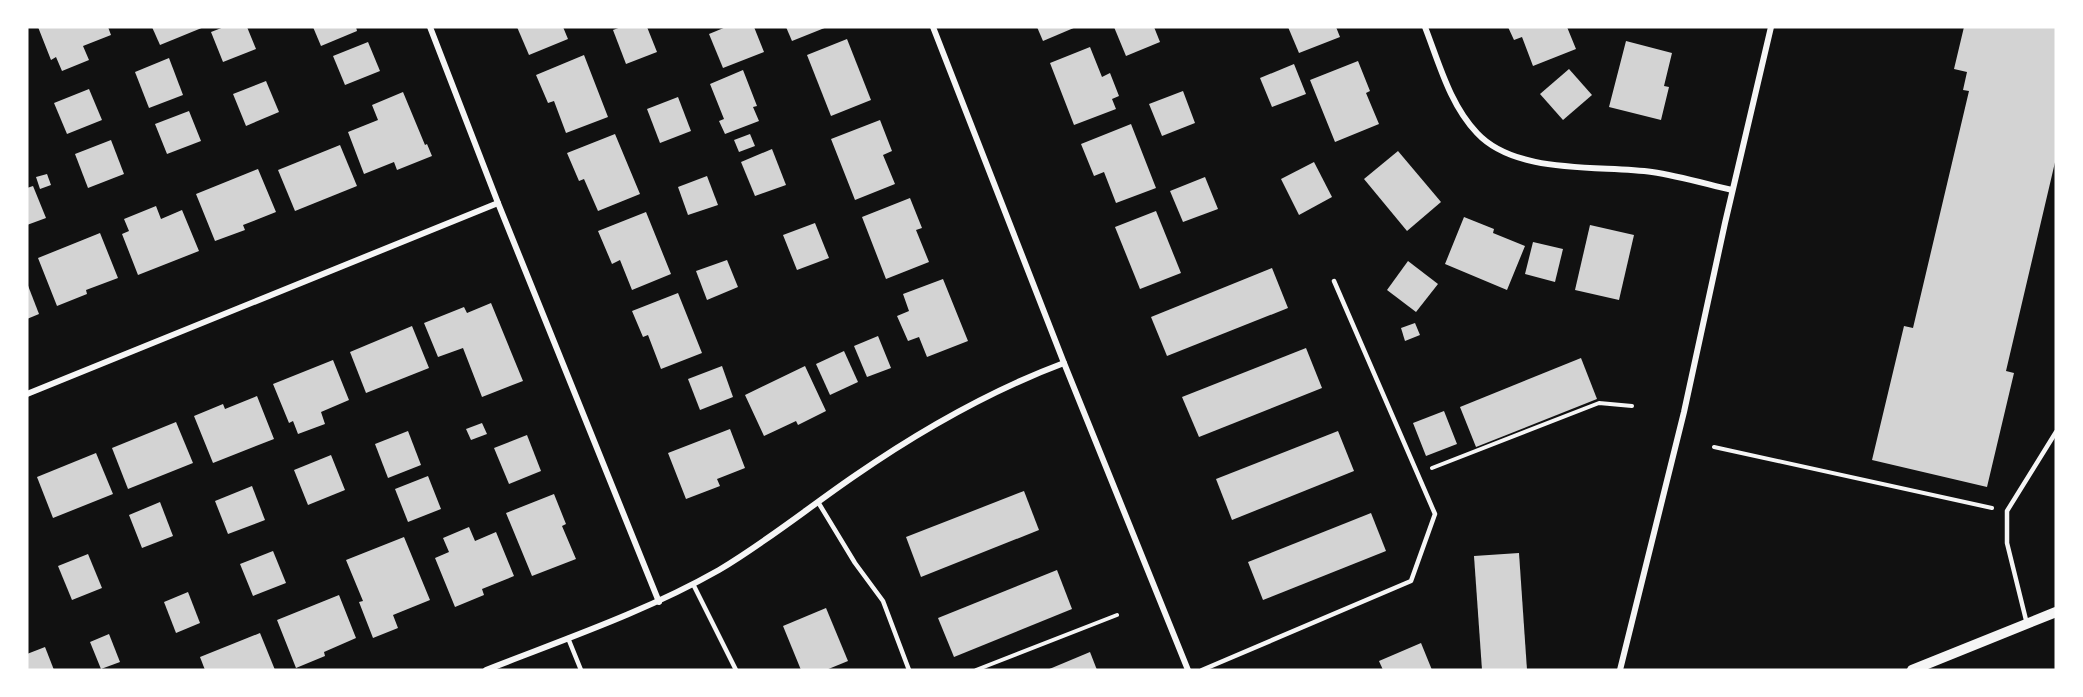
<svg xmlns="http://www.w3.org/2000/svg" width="2083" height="697" viewBox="0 0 2083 697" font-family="'Source Serif 4',serif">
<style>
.building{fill:#d3d3d3}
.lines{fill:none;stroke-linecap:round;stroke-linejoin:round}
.path{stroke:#f5f5f5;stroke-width:4}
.service{stroke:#f5f5f5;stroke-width:4.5}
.minor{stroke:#f5f5f5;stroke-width:6}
.tertiary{stroke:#f5f5f5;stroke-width:10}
</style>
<rect width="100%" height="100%" fill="#111"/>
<g class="building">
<polygon points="38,27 108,27 111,35 83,46 89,60 62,71 56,57 51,60"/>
<polygon points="152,27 204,27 160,45"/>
<polygon points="224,27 247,27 256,49 223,62 211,32"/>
<polygon points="313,27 356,27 357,31 321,46"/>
<polygon points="517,27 563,27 568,39 529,55"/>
<polygon points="621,27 647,27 657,52 626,64 613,30"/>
<polygon points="726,27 754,27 764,52 723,68 709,34"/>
<polygon points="786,27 827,27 792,41"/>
<polygon points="1037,27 1076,27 1043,41"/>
<polygon points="1114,27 1154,27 1160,42 1126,56"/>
<polygon points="1288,27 1336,27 1340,37 1299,53"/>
<polygon points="1508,27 1567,27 1576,49 1533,66 1522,37 1514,40"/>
<polygon points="1964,27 2056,27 2056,158 2006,371 2014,373 1987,487 1872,460 1904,326 1913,328 1969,91 1963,90 1967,72 1954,69"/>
<polygon points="847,39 871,100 831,116 807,55"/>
<polygon points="1626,41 1672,53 1664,86 1669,87 1661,120 1609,107"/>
<polygon points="368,42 380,71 345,85 333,56"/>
<polygon points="1090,47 1102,77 1110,73 1119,96 1112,99 1116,109 1074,125 1050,63"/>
<polygon points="584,55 608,117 566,133 554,101 548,103 536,75"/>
<polygon points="169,58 183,95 149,108 135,72"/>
<polygon points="1358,61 1370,91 1366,93 1379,124 1335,142 1310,80"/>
<polygon points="1294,64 1306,94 1272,107 1260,78"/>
<polygon points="1569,69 1592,95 1563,120 1540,94"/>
<polygon points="743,70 757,106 753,107 759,121 725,134 719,121 724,119 710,84"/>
<polygon points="266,81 279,112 246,126 233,94"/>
<polygon points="89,89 102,120 67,134 54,103"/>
<polygon points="1183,91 1195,123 1162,136 1149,104"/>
<polygon points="403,92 425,145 427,144 432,156 397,170 394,162 364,174 348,132 378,120 372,105"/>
<polygon points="678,97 691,131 660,143 647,109"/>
<polygon points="189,111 201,141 167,154 155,124"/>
<polygon points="880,120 892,151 883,155 895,184 855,200 831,139"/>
<polygon points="1131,124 1156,188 1116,203 1104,172 1094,176 1081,144"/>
<polygon points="615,134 640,194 598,211 584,179 579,181 567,153"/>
<polygon points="750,134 755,146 739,152 734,140"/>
<polygon points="111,140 124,174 88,188 75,154"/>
<polygon points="340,145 357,186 295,211 278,170"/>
<polygon points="772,149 786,185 755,196 741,162"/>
<polygon points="1398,151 1441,202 1407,231 1364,179"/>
<polygon points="1314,162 1332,197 1299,215 1281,179"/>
<polygon points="258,169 276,212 243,225 245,230 215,241 196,194"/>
<polygon points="47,174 51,185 40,189 36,177"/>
<polygon points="707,176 718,205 688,215 678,187"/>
<polygon points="1205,177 1218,209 1183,222 1170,191"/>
<polygon points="33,186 46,218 27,225 27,188"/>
<polygon points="910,198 922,228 916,230 929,262 886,279 862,217"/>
<polygon points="156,206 161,219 182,210 199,251 138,275 122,234 129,231 124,219"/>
<polygon points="1156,211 1181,273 1140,289 1115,227"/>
<polygon points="646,212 671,274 632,290 620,260 612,264 598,231"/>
<polygon points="1464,217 1494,229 1493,233 1525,246 1507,290 1445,264"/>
<polygon points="815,223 829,258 797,270 783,235"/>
<polygon points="1590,225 1634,235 1619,300 1575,290"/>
<polygon points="100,233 118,278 86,290 87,294 57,306 38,258"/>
<polygon points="1533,242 1563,249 1555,282 1525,274"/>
<polygon points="727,260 738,287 707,300 696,271"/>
<polygon points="1408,261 1438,284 1416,312 1387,290"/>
<polygon points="1272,268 1288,308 1167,356 1151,317"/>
<polygon points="943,279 968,341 927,357 919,337 908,341 897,316 909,311 903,294"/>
<polygon points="27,283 39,314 27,319"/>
<polygon points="678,293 702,353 661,369 648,335 643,337 632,311"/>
<polygon points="491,303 523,381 482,397 463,348 438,357 424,323 464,307 467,313"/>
<polygon points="1415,323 1420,335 1405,341 1401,328"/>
<polygon points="412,326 429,368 366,393 350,352"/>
<polygon points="878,336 891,368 867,377 854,346"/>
<polygon points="1306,348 1322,388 1199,437 1182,397"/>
<polygon points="844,351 858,382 830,395 816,364"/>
<polygon points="1581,358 1597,399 1476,447 1460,407"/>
<polygon points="333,360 349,400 321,412 325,424 298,434 293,421 289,423 273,384"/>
<polygon points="722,366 733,397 700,410 688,379"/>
<polygon points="805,366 826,411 798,425 796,421 764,436 745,395"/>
<polygon points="257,396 274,439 213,463 194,416 223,404 225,409"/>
<polygon points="1444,411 1457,444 1426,456 1413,423"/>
<polygon points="176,422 193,463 128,489 112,448"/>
<polygon points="482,423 487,434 471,440 466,429"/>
<polygon points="730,429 745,468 717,479 720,486 686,499 668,453"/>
<polygon points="408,431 421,465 388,478 375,444"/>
<polygon points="1338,431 1354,471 1232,520 1216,479"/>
<polygon points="527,435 541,471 509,484 494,448"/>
<polygon points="96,453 113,494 53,518 37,477"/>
<polygon points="331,455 345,490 308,505 294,470"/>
<polygon points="428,476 441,509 408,522 395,489"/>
<polygon points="252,486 265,520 228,534 215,501"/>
<polygon points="1024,491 1039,530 921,577 906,537"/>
<polygon points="554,494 566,524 562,526 576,559 532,576 506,513"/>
<polygon points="160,502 173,536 142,548 129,515"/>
<polygon points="1371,513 1386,551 1263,600 1248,562"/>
<polygon points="469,527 475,541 496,532 514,576 482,589 484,595 455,607 435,558 449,552 443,538"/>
<polygon points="404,537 430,600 393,615 398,628 373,638 359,602 363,601 346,560"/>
<polygon points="273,551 286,583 253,596 240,564"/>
<polygon points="1519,553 1527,670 1482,670 1474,556"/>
<polygon points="88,554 102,588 72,600 58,566"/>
<polygon points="1057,570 1072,609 954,657 938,618"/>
<polygon points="188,592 200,623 176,633 164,602"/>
<polygon points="339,595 356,638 324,652 325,656 296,668 277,620"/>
<polygon points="826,608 848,661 826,670 801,670 783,626"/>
<polygon points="260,633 275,670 205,670 200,657"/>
<polygon points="109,634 120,662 101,669 90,642"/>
<polygon points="1421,643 1432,670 1383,670 1379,661"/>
<polygon points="45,647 54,670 27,670 27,654"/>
<polygon points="1090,652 1097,670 1047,670"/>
</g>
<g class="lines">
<g class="path">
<polyline points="1714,447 1992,508"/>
<polyline points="1432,468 1599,403 1632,406"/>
<polyline points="976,670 1117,615"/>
</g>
<g class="service">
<polyline points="818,502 855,563 883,601 909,670"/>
<polyline points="693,584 736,670"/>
<polyline points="2027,624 2007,543 2007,511 2056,432"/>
<polyline points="568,638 581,670"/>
<polyline points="1202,670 1411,581 1435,514 1334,281"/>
</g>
<g class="minor">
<polyline points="430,27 498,203 659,602"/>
<polyline points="933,27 1064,363 1188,670"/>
<path d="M1425,27C1439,63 1450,105 1477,133C1516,175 1599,165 1652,172C1679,176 1706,184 1732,190"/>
<polyline points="27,394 498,203"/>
<path d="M486,670C565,639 645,612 719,570C766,542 808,508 853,477C918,432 989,391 1064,363"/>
<polyline points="1620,670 1684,412 1725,223 1771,27"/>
</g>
<polyline class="tertiary" points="1912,670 2056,612"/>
</g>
<rect width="2083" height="697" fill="none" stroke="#ffffff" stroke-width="57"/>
</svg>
